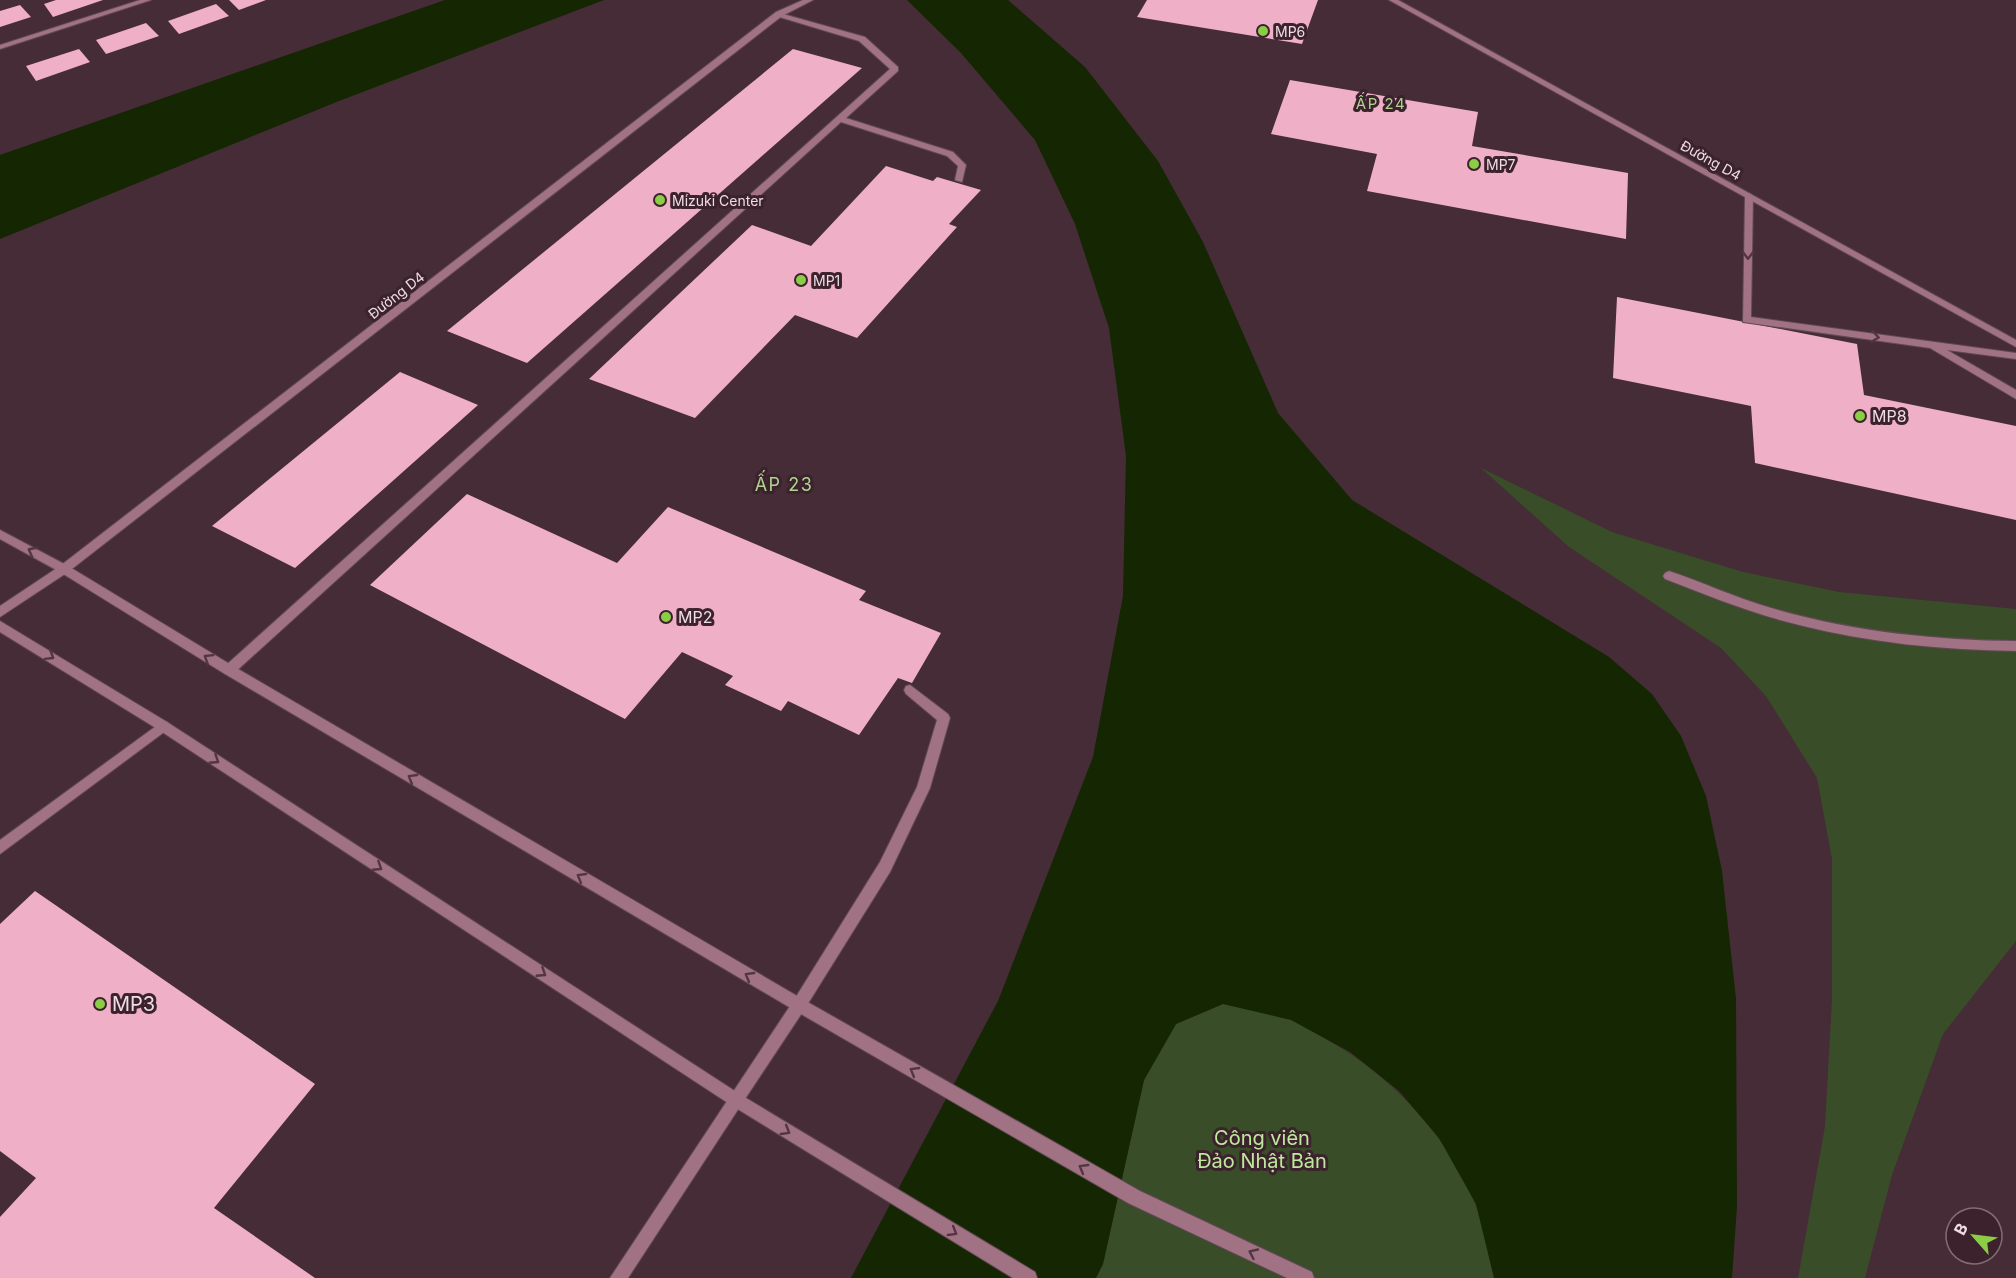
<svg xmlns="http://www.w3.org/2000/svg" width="2016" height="1278" viewBox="0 0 2016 1278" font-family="Inter,sans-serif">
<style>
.green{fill:#394d29}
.water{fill:#142602}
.building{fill:#efafc7}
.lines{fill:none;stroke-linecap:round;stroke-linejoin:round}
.service-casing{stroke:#614852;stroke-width:2}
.minor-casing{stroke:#614852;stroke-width:2}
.tertiary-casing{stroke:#614852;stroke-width:2}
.service{fill:#a07284;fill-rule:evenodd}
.minor{fill:#a07284;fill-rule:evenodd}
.tertiary{fill:#a07284;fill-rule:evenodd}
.oneway{stroke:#543642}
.poi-dot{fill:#8bce46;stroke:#3b222c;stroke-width:2}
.labels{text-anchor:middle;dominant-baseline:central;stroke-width:6;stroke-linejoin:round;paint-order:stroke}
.far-poi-label{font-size:14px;fill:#efdde3;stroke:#3b222c;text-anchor:start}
.far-street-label{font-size:14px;fill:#efdde3;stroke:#3b222c}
.far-neighbourhood-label{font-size:15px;letter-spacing:1.5px;fill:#aed490;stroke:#3b222c}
.poi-label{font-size:16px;fill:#efdde3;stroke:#3b222c;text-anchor:start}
.neighbourhood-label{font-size:18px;letter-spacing:1.5px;fill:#aed490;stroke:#3b222c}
.near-poi-label{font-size:20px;fill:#efdde3;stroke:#3b222c;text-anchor:start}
.near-park-label{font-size:20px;fill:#bee89c;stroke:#3b222c}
</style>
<rect width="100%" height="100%" fill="#462c36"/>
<g class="green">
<polygon points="1481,468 1612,532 1743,572 1839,592 2016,609 2016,941 1943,1034 1892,1175 1865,1278 1798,1278 1825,1126 1832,999 1832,859 1817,778 1766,696 1721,648 1569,547"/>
<path d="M1223,1004C1245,1009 1268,1012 1290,1019C1301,1023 1312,1031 1322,1037C1410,1084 1484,1176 1494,1278H1096L1103,1264L1144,1080L1176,1024Z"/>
</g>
<g class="water">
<polygon points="445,0 604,0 339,101 0,239 0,155"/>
<polygon points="907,0 1008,0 1085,67 1158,161 1203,242 1278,413 1352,500 1609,657 1652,694 1681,736 1706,796 1722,871 1736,999 1737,1206 1732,1278 1494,1278 1476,1204 1439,1138 1399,1091 1350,1052 1291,1020 1223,1004 1176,1024 1144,1080 1103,1264 1096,1278 851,1278 998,1001 1093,757 1123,596 1126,456 1109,328 1075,224 1035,140 961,53"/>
</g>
<g class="building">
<polygon points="56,0 103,0 53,17 44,4"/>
<polygon points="229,0 266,0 239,10"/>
<polygon points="1147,0 1318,0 1302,44 1137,17"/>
<polygon points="216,4 229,16 179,34 168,21"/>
<polygon points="20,5 31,17 0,27 0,11"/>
<polygon points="146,23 159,36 106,54 96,40"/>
<polygon points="79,49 90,62 36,81 26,66"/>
<polygon points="793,49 862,68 527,363 447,331"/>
<polygon points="1290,80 1478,112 1472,146 1628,173 1626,239 1367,191 1377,154 1271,134"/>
<polygon points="886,166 933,181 937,177 981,190 949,224 957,227 857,338 795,315 695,418 589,379 752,225 811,246"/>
<polygon points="1617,297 1857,344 1864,395 2016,426 2016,520 1755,463 1751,406 1613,378"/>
<polygon points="400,372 478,405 295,568 212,526"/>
<polygon points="467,494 617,563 668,507 866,591 859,600 941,633 912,683 898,678 859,735 788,701 781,711 725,685 733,676 682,652 625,719 370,585"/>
<polygon points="35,891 315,1084 214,1208 315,1278 0,1278 0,1217 36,1178 0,1151 0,924"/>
</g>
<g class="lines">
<g class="service-casing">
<g id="service">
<polygon points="776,12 865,37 898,67 898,71 846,118 953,152 966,165 962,182 955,180 958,166 947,156 841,122 233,674 225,674 223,670 225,666 890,69 859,41 776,16"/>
<polygon points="1749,193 1753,196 1751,317 2016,353 2016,359 1947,350 2016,390 2016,399 1930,348 1743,322 1745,196"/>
<path d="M1669,571C1702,582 1734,597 1768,607C1849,631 1932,640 2016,641V651C1943,650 1870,643 1799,625C1753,614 1709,596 1665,579L1663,576L1665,573Z"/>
<polygon points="910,685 948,714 950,718 930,788 890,872 804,1010 799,1012 794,1010 792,1005 794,1000 880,862 917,787 937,720 906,694 904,690 906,686"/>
<polygon points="163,721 167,722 169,726 167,730 0,854 0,840"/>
<polygon points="736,1092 741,1095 744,1100 741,1105 628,1278 610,1278 731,1095"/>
</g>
</g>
<g class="minor-casing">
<g id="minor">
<polygon points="140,0 151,0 0,49 0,45"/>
<polygon points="803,0 813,0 782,16 68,572 0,617 0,606 60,566 776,12"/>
<polygon points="1389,0 1398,0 2016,340 2016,347"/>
<polygon points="799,998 804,1000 806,1005 804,1010 741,1105 736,1108 731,1105 728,1100 731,1095 794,1000"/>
</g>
</g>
<g class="tertiary-casing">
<g id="tertiary">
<polygon points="0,530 68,566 233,666 804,1000 1140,1191 1312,1272 1314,1278 1287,1278 1128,1203 794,1010 225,674 60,572 0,539"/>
<polygon points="0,621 167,722 741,1095 1035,1272 1037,1278 1013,1278 731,1105 159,730 0,632"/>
</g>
</g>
<use href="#service" class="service"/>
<use href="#minor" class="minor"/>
<use href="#tertiary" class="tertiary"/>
</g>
<defs><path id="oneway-chevron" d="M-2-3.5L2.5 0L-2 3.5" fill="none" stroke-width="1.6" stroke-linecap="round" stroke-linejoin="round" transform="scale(1.5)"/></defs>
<g class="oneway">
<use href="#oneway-chevron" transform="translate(1748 255) rotate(91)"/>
<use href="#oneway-chevron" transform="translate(1875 337) rotate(8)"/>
<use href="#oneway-chevron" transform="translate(32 551) rotate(-152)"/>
<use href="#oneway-chevron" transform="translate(50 656) rotate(32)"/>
<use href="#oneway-chevron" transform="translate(208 658) rotate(-148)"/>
<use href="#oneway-chevron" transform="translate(215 760) rotate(33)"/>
<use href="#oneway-chevron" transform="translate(412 778) rotate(-150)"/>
<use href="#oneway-chevron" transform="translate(378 867) rotate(33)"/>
<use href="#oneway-chevron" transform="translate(581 877) rotate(-150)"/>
<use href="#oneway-chevron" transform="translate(542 973) rotate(33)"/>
<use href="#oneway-chevron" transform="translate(749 976) rotate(-150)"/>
<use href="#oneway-chevron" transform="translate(914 1071) rotate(-150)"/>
<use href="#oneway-chevron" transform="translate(786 1131) rotate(31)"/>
<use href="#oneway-chevron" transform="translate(1083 1168) rotate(-150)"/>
<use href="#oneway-chevron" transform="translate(953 1232) rotate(31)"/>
<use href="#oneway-chevron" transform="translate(1253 1253) rotate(-155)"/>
</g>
<g class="poi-dot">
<circle cx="1263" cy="31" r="6"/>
<circle cx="1474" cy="164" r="6"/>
<circle cx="660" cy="200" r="6"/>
<circle cx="801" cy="280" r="6"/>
<circle cx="1860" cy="416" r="6"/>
<circle cx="666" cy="617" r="6"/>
<circle cx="100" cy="1004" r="6"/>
</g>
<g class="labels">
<g class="far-poi-label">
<text x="1275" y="31">MP6</text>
<text x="1486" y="164">MP7</text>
<text x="672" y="200">Mizuki Center</text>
<text x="813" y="280">MP1</text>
</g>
<g class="far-street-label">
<text transform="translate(1711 160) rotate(29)">Đường D4</text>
<text transform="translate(396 295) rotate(-38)">Đường D4</text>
</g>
<g class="far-neighbourhood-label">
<text x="1381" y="103">ẤP 24</text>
</g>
<g class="poi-label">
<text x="1872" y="416">MP8</text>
<text x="678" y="617">MP2</text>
</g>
<g class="neighbourhood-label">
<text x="784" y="484">ẤP 23</text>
</g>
<g class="near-poi-label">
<text x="112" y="1004">MP3</text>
</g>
<g class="near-park-label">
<text x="1262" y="1138">Công viên<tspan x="1262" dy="23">Đảo Nhật Bản</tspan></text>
</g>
</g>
<g transform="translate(1974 1236) rotate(298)"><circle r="28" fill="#3b222c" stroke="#836d75" stroke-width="1.5"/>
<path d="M0-4.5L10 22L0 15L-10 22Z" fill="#8bce46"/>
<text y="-9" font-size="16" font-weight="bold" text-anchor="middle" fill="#efdde3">B</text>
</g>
</svg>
